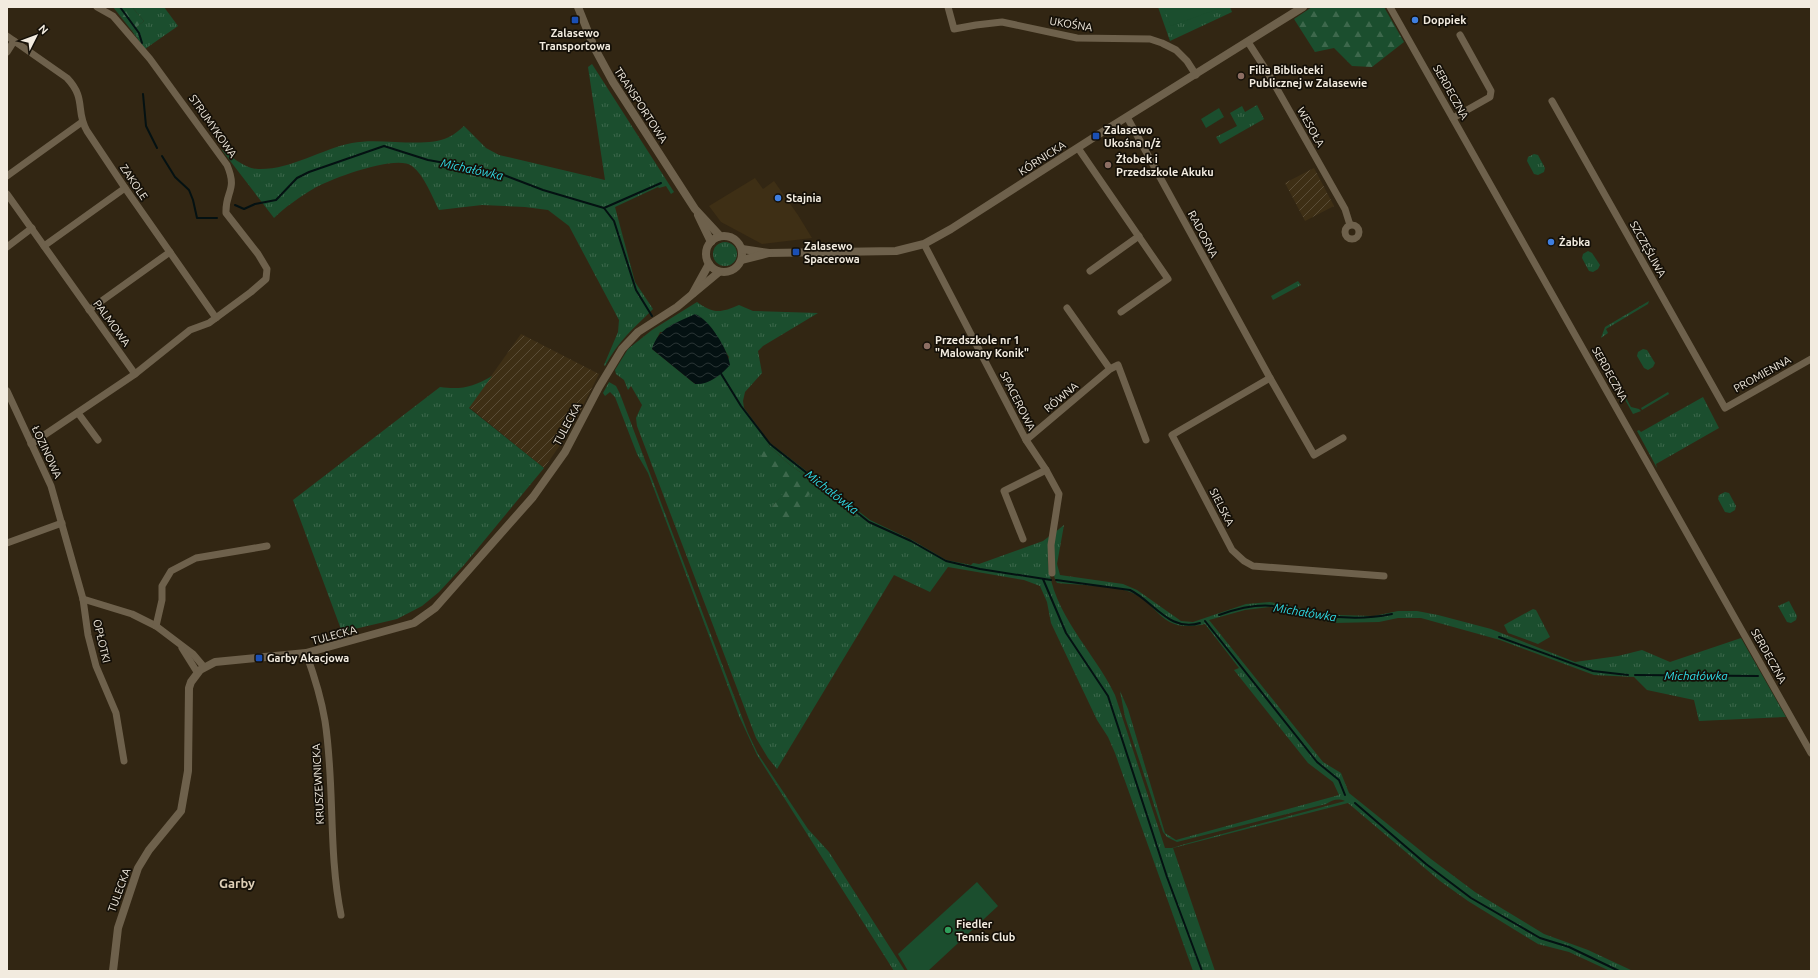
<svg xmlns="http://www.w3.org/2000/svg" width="1818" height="978" viewBox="0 0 1818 978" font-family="Ubuntu,sans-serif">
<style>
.built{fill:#3e2f15}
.industrial{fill:url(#industrial-furrows)}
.grass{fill:url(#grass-tufts);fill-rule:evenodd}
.forest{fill:url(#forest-firs)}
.pitch{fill:#1b4e2e}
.water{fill:url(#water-waves)}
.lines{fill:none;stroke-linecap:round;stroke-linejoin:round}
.stream{stroke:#041112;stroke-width:2}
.minor{stroke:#6e614c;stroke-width:7}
.tertiary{stroke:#6e614c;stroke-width:8}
.transit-dot{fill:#1a4fb4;stroke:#151008;stroke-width:1.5}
.shop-dot{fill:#3f7fe0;stroke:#151008;stroke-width:1.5}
.education-dot{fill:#8d6e63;stroke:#151008;stroke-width:1.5}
.leisure-dot{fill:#2e9e5b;stroke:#151008;stroke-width:1.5}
.labels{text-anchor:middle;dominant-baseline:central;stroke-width:3.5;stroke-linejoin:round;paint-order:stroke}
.poi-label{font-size:11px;font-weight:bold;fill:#f2ebdf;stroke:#151008;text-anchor:start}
.street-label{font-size:11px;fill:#f2ebdf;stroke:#151008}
.water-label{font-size:12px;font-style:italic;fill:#2fdbe5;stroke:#151008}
.quarter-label{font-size:13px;font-weight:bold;fill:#ddceb6;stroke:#151008}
</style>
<defs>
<pattern id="industrial-furrows" width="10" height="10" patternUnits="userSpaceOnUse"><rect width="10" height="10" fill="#3e2f15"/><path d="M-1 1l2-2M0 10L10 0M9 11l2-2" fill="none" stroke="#5a4d37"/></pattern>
<pattern id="grass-tufts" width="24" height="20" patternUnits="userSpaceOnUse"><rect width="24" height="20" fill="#1b4e2e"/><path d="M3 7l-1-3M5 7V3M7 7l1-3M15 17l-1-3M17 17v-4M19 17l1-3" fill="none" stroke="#3d684c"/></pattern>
<pattern id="forest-firs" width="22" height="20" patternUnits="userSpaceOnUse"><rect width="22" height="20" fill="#1b4e2e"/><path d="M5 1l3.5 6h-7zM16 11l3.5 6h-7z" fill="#3d684c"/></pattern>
<pattern id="water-waves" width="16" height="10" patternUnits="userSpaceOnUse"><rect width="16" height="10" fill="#041112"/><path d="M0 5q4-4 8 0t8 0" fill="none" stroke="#293434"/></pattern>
</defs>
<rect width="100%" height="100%" fill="#322613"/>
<polygon class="built" points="755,178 763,189 774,181 798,215 812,238 762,244 721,222 709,206"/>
<g class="industrial">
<polygon points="1314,168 1334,206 1305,221 1285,183"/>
<polygon points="521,334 599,374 570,431 544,468 469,407"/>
</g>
<g class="grass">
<polygon points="132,7 164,7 178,26 145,49 132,31 144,21"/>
<polygon points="1158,7 1230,7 1232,12 1170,41"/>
<path d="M592,64L674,192L671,194L666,186L659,188L658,187L615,207L635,282L653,309C634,328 618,341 605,366L604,365L618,332L619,320L569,226L548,210L525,207L482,205L439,210C432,197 425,176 412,166C396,154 330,179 313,189C300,197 285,207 274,218L221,149C231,156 245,169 258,169C291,170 321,149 352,143C381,137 425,149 449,137C454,135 459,130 464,126L486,148L499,155L605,180L588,67Z"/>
<polygon points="1257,105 1264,119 1220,144 1216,137 1237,126 1230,113 1242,106 1245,112"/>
<polygon points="1534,154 1538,155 1545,168 1544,172 1538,175 1534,174 1527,161 1528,157"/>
<circle cx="725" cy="254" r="12"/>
<polygon points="1588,251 1592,253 1600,265 1598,269 1593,272 1589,271 1582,258 1583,254"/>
<polygon points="1298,281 1301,285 1273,300 1271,296"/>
<polygon points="1649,301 1648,304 1606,329 1608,333 1601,338 1605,327"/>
<path d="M697,302C713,314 721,313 739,305L753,311L818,313L763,346L758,351L762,373L745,392L743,401L744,408L770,443L870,520L912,540L946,560L971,565L973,563L979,564L1043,541L1051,535C1050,544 1047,554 1048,562C1052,614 1094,651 1115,695L1165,848H1172L1185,844L1345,801C1338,798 1332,800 1326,804L1177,842L1167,837L1163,832L1125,717L1120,691L1128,709L1165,833L1176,840L1339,795L1333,782L1308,763L1234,670L1239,668L1205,624C1156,635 1161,600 1124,590C1103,585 1079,585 1057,583C1049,569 1053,548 1054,533L1064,525L1057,564L1060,575L1123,584L1137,590L1181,621L1193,622L1246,604L1270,602L1335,615L1374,616L1398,611H1417L1438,615L1491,629L1575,662L1618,656L1642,650L1670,662L1741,638L1786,717L1699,721L1694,700L1647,690L1634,677L1594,675L1500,640L1421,618H1398L1379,622L1333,623L1270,607L1245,610L1209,620L1323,762L1341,773L1349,793L1431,859L1475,892L1544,934L1588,950L1633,971H1610L1569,952L1538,944L1468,901L1440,881L1348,803L1173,848L1215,971H1193L1115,753L1108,737L1097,720L1051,623L1047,602L1040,586L1024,580L948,567L930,592L894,575L777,769L768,758L756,738L637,426L636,418L642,405L631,386L628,390L624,380L616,374L615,370L628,349L652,330ZM712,329L729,357C722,377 715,380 695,384L652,349L660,332ZM767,444L791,466L817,483L772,507L787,490V480Z"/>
<polygon points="1643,349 1647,350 1655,363 1653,367 1648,370 1644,368 1637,356 1638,352"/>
<polygon points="1610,370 1631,407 1639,409 1641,411 1633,414 1609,371"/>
<path d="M492,376L469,408L544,468L464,565L439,592L422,606L397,619L342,632L293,500L440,387C461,390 473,387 492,376Z"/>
<polygon points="609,382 616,386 620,394 748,733 758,754 808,829 829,852 905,971 894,971 757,755 739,716 648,473 637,454 615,397 610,392 605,396 603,393"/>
<polygon points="1668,392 1669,394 1642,410 1641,408"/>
<polygon points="1703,397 1719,428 1656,464 1657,468 1637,431 1639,430 1641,432"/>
<polygon points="1725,492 1729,493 1736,506 1735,510 1730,513 1725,512 1718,499 1719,495"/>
<polygon points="1789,601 1797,616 1796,620 1791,623 1787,622 1778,606"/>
<polygon points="1533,609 1536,610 1550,637 1538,644 1508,633 1504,625"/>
</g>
<g class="forest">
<polygon points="113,7 132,7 144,21 132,31"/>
<polygon points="1312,7 1384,7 1404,42 1372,67 1352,66 1334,48 1315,52 1294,19"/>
<polygon points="767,444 791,466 817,483 789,523 772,507 786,490 787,480 778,478 759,453"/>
</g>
<g class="pitch">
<polygon points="1164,7 1223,7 1171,26"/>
<polygon points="1219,108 1224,117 1206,128 1201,119"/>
<polygon points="977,882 998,906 928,971 908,971 898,954"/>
</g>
<path class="water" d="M695,314C709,319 728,349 730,365C721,375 709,385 695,384L652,349C659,327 676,323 695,314Z"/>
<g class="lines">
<g class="stream">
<polyline points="120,7 139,33 142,43"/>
<polyline points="143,94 146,126 157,148"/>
<polyline points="162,156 175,177 189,190 193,200 197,218 217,218"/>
<polyline points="235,205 244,209 255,204 276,200 297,178 309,172 384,146 428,160 496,172 543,190 604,208 614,221 636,290 652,316"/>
<polyline points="604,208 661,183"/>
<polyline points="720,372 741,406 770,444 869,522 911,541 946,561 980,569 1051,580"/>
<polyline points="1043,579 1066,633 1108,696 1167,877 1202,971"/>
<path d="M1056,580L1130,590C1153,601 1170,633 1200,623"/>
<path d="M1219,615C1236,609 1254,604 1273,606C1289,607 1305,612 1322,615C1346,619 1368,619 1392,614"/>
<polyline points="1205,621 1317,762 1339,780 1345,795"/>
<polyline points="1499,637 1593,671 1628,675"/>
<polyline points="1635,675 1758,676"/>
<polyline points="1355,803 1426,864 1471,898 1540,938 1569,947 1619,971"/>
</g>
<g class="minor">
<polyline points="948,7 954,29 976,25 1002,22 1077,38 1150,39 1162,43 1176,50 1187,61 1196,75"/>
<polyline points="1390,7 1811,753"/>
<path d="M7,36L67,78C87,99 75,111 87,131L125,188L216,318"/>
<polyline points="1248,42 1268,73 1345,209 1350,225"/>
<polyline points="7,52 14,41"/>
<polyline points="1552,101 1725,408 1811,359"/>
<polyline points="1127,117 1270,378 1314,455 1343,438"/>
<polyline points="1453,118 1490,97 1491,91 1460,35"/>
<polyline points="1078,148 1168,279 1121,312"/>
<polyline points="7,176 82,122"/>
<polyline points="7,194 135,374"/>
<circle cx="1352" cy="232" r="7"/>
<polyline points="924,244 1026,440 1046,470 1059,494 1051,545 1052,573"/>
<polyline points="44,246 125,188"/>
<polyline points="7,247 32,228"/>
<polyline points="1090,271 1139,236"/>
<polyline points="1067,308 1110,369"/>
<polyline points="89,310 170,252"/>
<polyline points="1270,378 1172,435 1232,550 1244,561 1253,566 1384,576"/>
<polyline points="7,391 51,486 83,599 88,635 96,666 116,713 124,761"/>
<polyline points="78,413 98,440"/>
<polyline points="1026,440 1110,369 1118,365 1146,440"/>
<path d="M31,444L135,374L190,330L209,323L251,292L266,279L267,269L258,254L226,213C225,191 238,191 227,165L150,59L113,16L97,7"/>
<polyline points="1023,539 1004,491 1046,470"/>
<polyline points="7,543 62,523"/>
<polyline points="83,599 132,614 156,626 193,654 204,667"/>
<polyline points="156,626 162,600 162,586 171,571 196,558 267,546"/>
<polyline points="182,648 197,672"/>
<path d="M306,653C314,675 321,697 325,721C335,785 328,851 341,915"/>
</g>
<g class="tertiary">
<polyline points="578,7 594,47 613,82 695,209 720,236"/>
<polyline points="698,215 711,242"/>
<circle cx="724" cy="254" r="18"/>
<polyline points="742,249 769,253 896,251 924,244 951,229 1096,136 1303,7"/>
<polyline points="742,260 769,253"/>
<polyline points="693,293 709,264"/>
<polyline points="113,971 118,928 138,868 149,850 181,811 188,771 189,688 191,682 200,670 215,662 306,653 414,623 435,608 533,497 565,452 599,387 622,349 638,332 677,307 719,272"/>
</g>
</g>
<g class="transit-dot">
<rect x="571" y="16" width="8" height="8" rx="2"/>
<rect x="1092" y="132" width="8" height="8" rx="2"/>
<rect x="792" y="248" width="8" height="8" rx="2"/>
<rect x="255" y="654" width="8" height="8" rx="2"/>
</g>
<g class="shop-dot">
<circle cx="1415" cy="20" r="4"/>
<circle cx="778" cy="198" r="4"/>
<circle cx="1551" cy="242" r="4"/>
</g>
<g class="education-dot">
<circle cx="1241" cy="76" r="4"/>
<circle cx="1108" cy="165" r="4"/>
<circle cx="927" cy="346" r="4"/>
</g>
<circle class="leisure-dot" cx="948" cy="930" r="4"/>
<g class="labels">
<g class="poi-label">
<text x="1423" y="20">Doppiek</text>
<text x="575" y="33" text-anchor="middle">Zalasewo<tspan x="575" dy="13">Transportowa</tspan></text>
<text x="1249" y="70">Filia Biblioteki<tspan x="1249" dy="13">Publicznej w Zalasewie</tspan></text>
<text x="1104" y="130">Zalasewo<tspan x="1104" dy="13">Ukośna n/ż</tspan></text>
<text x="1116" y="159">Żłobek i<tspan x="1116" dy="13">Przedszkole Akuku</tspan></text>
<text x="786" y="198">Stajnia</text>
<text x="1559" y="242">Żabka</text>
<text x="804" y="246">Zalasewo<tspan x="804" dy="13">Spacerowa</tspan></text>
<text x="935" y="340">Przedszkole nr 1<tspan x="935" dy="13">"Malowany Konik"</tspan></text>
<text x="267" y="658">Garby Akacjowa</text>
<text x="956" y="924">Fiedler<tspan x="956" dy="13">Tennis Club</tspan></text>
</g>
<g class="street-label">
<text transform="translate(1071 24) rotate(9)">UKOŚNA</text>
<text transform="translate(1451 92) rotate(61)">SERDECZNA</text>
<text transform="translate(641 105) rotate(57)">TRANSPORTOWA</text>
<text transform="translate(213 126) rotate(55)">STRUMYKOWA</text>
<text transform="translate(1311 127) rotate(61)">WESOŁA</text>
<text transform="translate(1042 158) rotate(-33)">KÓRNICKA</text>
<text transform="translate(134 182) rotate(56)">ZAKOLE</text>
<text transform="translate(1203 234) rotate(62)">RADOSNA</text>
<text transform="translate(1648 249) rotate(61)">SZCZĘŚLIWA</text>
<text transform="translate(112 323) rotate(54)">PALMOWA</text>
<text transform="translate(1610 374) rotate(61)">SERDECZNA</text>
<text transform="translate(1762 374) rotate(-29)">PROMIENNA</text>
<text transform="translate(1061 397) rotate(-40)">RÓWNA</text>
<text transform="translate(1018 401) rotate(63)">SPACEROWA</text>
<text transform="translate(567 424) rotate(-62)">TULECKA</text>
<text transform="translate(47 452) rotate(65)">ŁOZINOWA</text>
<text transform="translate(1222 507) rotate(63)">SIELSKA</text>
<text transform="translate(334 635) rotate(-15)">TULECKA</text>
<text transform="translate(102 641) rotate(77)">OPŁOTKI</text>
<text transform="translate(1769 656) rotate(61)">SERDECZNA</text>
<text transform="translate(318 784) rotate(-93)">KRUSZEWNICKA</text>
<text transform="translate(119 890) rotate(-70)">TULECKA</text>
</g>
<g class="water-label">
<text transform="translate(472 169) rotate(12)">Michałówka</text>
<text transform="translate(832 492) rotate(38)">Michałówka</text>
<text transform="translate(1305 612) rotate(9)">Michałówka</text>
<text x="1696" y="675">Michałówka</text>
</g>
<g class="quarter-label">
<text x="237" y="883">Garby</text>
</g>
</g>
<rect width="1818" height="978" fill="none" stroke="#f2ebdf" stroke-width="16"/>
<g transform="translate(36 36) rotate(48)" stroke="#151008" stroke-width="3" paint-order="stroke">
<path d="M0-3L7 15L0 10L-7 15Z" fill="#f2ebdf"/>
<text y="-6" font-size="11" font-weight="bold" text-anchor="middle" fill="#f2ebdf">N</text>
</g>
</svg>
